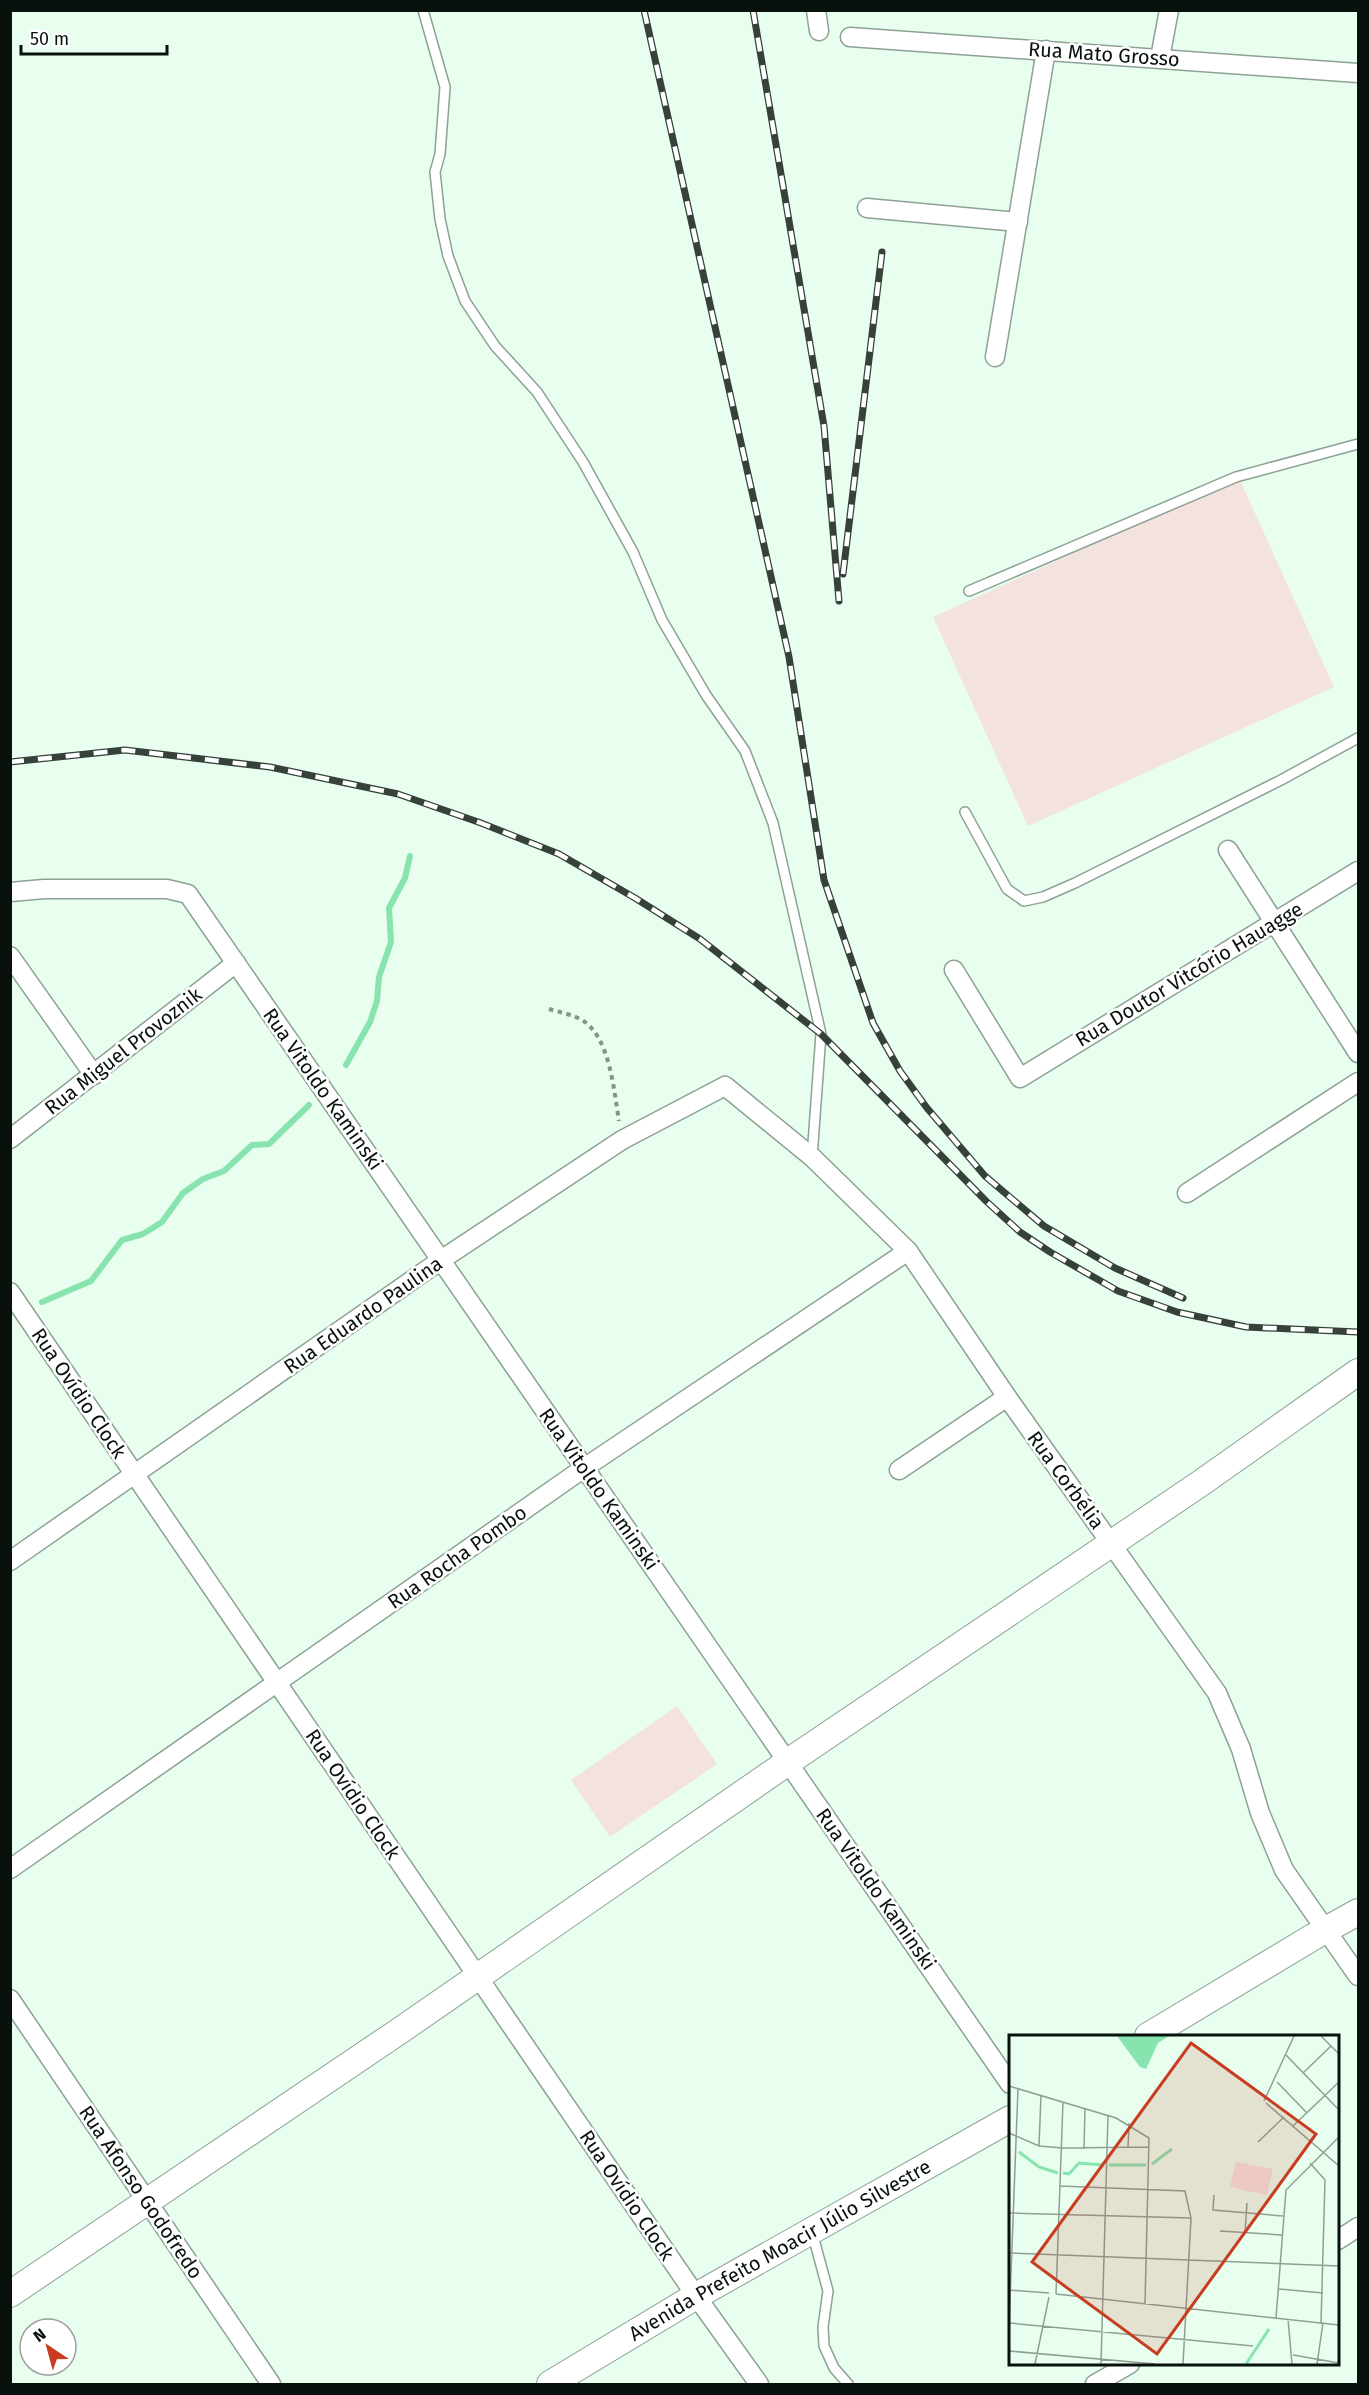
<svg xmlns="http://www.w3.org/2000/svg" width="1369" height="2395" viewBox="0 0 1369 2395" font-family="'Fira Sans',sans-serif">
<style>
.pitch{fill:#f3e2de}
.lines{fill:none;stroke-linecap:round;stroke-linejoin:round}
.stream{stroke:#88e4ae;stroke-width:6}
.lane-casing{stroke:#8da194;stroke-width:12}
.street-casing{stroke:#8da194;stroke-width:21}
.secondary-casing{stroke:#8da194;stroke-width:28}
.path{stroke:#849489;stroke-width:4;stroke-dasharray:4.5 4.5;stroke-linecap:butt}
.lane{stroke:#fff;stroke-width:9}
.street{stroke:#fff;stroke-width:18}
.secondary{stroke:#fff;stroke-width:26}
.rail-casing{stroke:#36413a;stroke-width:7}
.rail{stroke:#fff;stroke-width:4.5;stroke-dasharray:14;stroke-linecap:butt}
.labels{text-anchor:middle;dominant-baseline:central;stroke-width:5;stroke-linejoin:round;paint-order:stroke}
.street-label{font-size:20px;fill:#09110c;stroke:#fff}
.inset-river{fill:none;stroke:#88e4ae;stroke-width:3}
.inset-road{fill:none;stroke:#8f9f94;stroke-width:1.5}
.view{fill:#c83d1f;fill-opacity:0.15;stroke:#c83d1f;stroke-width:3}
.inset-edge{fill:none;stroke:#09110c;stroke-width:3}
</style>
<rect width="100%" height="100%" fill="#e8feef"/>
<g class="pitch">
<polygon points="1239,478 1334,687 1028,826 933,617"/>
<polygon points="677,1706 717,1764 610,1837 571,1780"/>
</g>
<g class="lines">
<g class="stream">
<polyline points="346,1065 370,1022 377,1001 379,977 391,942 389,908 405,878 410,856"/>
<polyline points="42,1302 91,1281 122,1240 143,1234 162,1222 183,1193 203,1179 224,1171 252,1145 269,1144 309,1105"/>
</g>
<g class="lane-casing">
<g id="lane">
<polyline points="423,10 445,87 440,154 435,172 440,219 448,256 465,301 495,346 537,392 583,462 633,552 662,620 706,695 745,751 773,823 821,1034 812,1157"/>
<polyline points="969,591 1236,477 1358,444"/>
<polyline points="965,812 1007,889 1024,901 1043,897 1075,883 1281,780 1358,738"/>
<polyline points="812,2232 828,2291 823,2327 824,2346 834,2368 848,2384"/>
</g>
</g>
<g class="street-casing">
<g id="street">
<polyline points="816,10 819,31"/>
<polyline points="850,37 1358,73"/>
<polyline points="1160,58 1169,10"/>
<polyline points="867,208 1018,222"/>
<polyline points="995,357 1046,50"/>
<polyline points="1228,850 1358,1053"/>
<polyline points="10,892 44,889 167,889 188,894 1010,2084"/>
<polyline points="10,956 94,1075"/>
<polyline points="954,970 1020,1078 1358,871"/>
<polyline points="10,1139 236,963"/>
<polyline points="1187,1193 1358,1082"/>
<polyline points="10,1292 696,2296 759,2384"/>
<polyline points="899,1470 1007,1397"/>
<polyline points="10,1561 441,1260 622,1140 725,1086 812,1157 908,1251 1007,1397 1217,1693 1241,1749 1260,1813 1284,1870 1358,1976"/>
<polyline points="10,1869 584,1468 908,1251"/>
<polyline points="10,1999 271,2384"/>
<polyline points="1338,2240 1358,2227"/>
<polyline points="1095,2384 1130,2364"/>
</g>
</g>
<g class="secondary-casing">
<g id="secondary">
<polyline points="1148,2036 1313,1937 1358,1912"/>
<polyline points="10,2294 398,2032 788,1762 1201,1483 1358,1372"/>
<path id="s1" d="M550,2384L696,2296L1010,2119"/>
</g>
</g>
<path class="path" d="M549,1009C559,1012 570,1014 580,1019C610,1034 614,1092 619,1121"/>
<use href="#lane" class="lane"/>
<use href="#street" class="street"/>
<use href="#secondary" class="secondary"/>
<g class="rail-casing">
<g id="rail">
<polyline points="644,10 789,657 824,880 873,1023 900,1071 927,1108 985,1176 1044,1226 1115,1268 1183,1298"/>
<polyline points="753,10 824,426 839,601"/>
<polyline points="843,574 882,252"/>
<polyline points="10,762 125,750 270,767 398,794 481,823 559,854 635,898 700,939 821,1034 986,1201 1020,1232 1050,1252 1118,1291 1177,1312 1246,1327 1358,1332"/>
</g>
</g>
<use href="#rail" class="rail"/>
</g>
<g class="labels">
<g class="street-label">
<text transform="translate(1104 54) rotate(4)">Rua Mato Grosso</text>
<text transform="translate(1189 974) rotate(-31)">Rua Doutor Vitcório Hauagge</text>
<text transform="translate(123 1051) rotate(-38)">Rua Miguel Provoznik</text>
<text transform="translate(323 1089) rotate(55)">Rua Vitoldo Kaminski</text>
<text transform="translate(363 1315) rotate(-35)">Rua Eduardo Paulina</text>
<text transform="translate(79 1393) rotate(56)">Rua Ovídio Clock</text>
<text transform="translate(1066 1480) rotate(54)">Rua Corbélia</text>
<text transform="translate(599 1489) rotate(55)">Rua Vitoldo Kaminski</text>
<text transform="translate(457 1557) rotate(-35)">Rua Rocha Pombo</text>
<text transform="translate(353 1794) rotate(56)">Rua Ovídio Clock</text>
<text transform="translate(876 1889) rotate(55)">Rua Vitoldo Kaminski</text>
<text transform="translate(141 2192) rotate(56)">Rua Afonso Godofredo</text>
<text transform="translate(627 2195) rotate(56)">Rua Ovídio Clock</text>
<text stroke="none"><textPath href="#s1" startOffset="266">Avenida Prefeito Moacir Júlio Silvestre</textPath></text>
</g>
</g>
<g transform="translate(1009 2035)">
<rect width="330" height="330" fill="#e8feef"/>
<path d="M227,127L264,134L258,160L221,152Z" fill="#f3e2de"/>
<path d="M108,1H160L149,8L137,34L131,32Z" fill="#88e4ae"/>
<path class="inset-river" d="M10,117L30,132L49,138M143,129L163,114M100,130H137M54,138L60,139L70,128L94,130M237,329L260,294"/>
<path class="inset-road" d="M312,1L330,19M277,20L330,75M294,38L322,11M268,47L298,78M0,51L107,83L140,103L136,269M255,66L285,1M257,68L330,131M284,91L330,47M0,98L30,111L53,113L140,112M249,107L275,82M30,111L32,60M119,113L120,88M75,114L76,73M301,128L316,145L312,288M51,151L176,156L182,183L174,329M205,160L204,175L274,181M0,178L182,183M211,196L273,200M236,198L238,168M0,218L330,231M270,254L314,258M0,255L40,258M47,259L54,67M47,259L330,290M267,283L277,155L330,102M279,284L283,329M0,288L244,311M0,291L9,53M0,316L146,329M284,320L330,328M26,329L40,262M92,329L99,80M308,329L314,288"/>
<path class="view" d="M182,8L307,99L148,319L23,227Z"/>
<rect width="330" height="330" class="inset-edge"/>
</g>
<rect width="1369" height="2395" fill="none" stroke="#09110c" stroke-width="24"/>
<g transform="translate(48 2347) rotate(324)"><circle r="28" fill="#ffffff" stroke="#9da09e" stroke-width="1.5"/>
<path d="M0-4.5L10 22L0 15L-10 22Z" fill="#c83d1f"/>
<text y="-9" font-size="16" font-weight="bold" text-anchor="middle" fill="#09110c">N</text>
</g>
<path d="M21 45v9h146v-9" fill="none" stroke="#09110c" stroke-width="3"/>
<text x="30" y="45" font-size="18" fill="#09110c" stroke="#ffffff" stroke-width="4.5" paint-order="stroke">50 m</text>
</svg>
